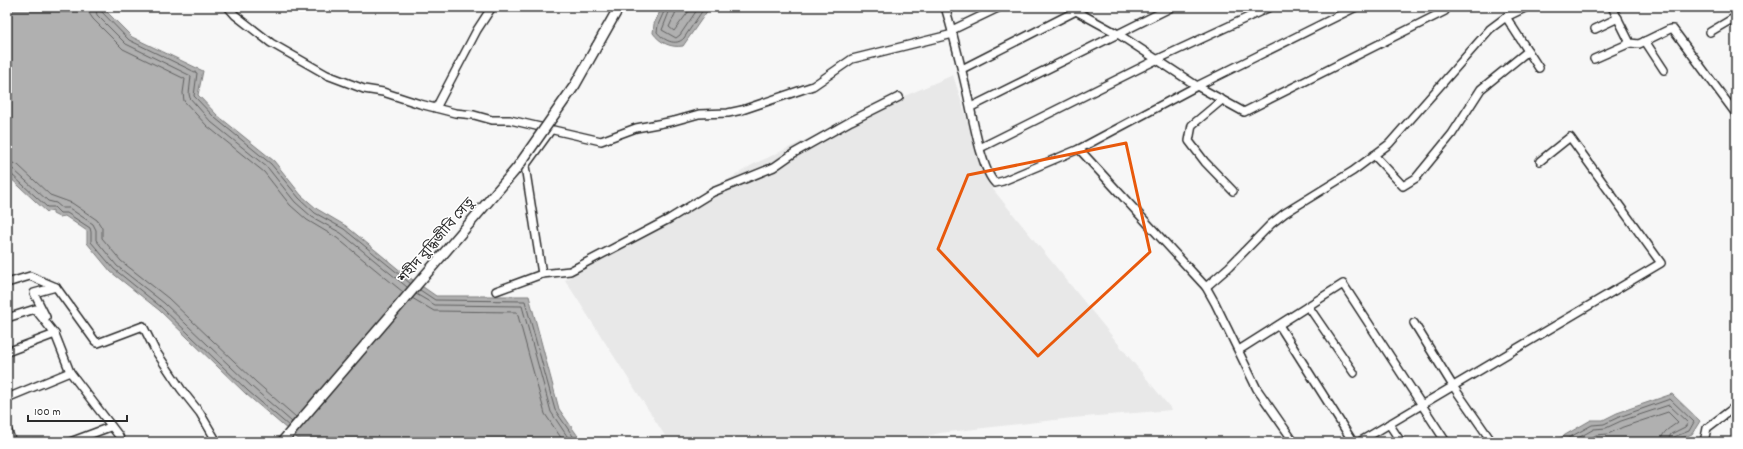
<svg xmlns="http://www.w3.org/2000/svg" width="1743" height="449" viewBox="0 0 1743 449" font-family="Dekko,'Noto Sans Bengali',sans-serif">
<style>
.built{fill:#e8e8e8}
.water{fill:#b0b0b0;stroke:#7b7b7b}
.lines{fill:none;stroke-linecap:round;stroke-linejoin:round}
.shore{stroke:#606060;stroke-width:1}
.minor-casing{stroke:#2b2b2b;stroke-width:10}
.major-casing{stroke:#2b2b2b;stroke-width:12}
.minor{stroke:#fff;stroke-width:7}
.major{stroke:#fff;stroke-width:9}
.major-bridge-casing{stroke:#2b2b2b;stroke-width:12;stroke-linecap:butt}
.major-bridge{stroke:#fff;stroke-width:9}
.marked{fill:none;stroke:#e8590c;stroke-width:3;stroke-linejoin:round}
.labels{text-anchor:middle;dominant-baseline:central;stroke-width:3;stroke-linejoin:round;paint-order:stroke}
.street-label{font-size:14px;fill:#2b2b2b;stroke:#fff}
</style>
<rect width="100%" height="100%" fill="#f7f7f7"/>
<filter id="ink" filterUnits="userSpaceOnUse"><feTurbulence type="fractalNoise" baseFrequency=".025" numOctaves="2"/><feDisplacementMap in="SourceGraphic" scale="8" xChannelSelector="R" yChannelSelector="G"/><feConvolveMatrix kernelMatrix="1 2 1 2 8 2 1 2 1" color-interpolation-filters="sRGB"/></filter>
<g filter="url(#ink)">
<polygon class="built" points="953,75 987,182 1172,410 1072,418 940,433 902,442 669,442 565,280 752,165 822,132"/>
<g class="water">
<polygon points="7,7 102,7 132,37 203,71 198,95 217,115 274,161 301,195 317,209 346,226 403,273 436,296 529,296 559,409 582,442 302,442 246,394 159,310 111,272 87,243 87,231 65,216 59,217 53,214 53,210 47,212 7,175"/>
<path d="M662,7H710L683,46C671,48 660,43 653,33L654,24Z"/>
<polygon points="1672,394 1700,421 1692,434 1672,442 1553,442 1591,420 1603,420 1617,413"/>
</g>
<g class="lines">
<g class="shore">
<polyline points="89,7 89,13 93,19 123,49 185,79 183,93 184,101 207,126 264,172 290,205 307,220 337,238 403,292"/>
<polyline points="95,7 97,15 126,44 191,76 189,94 190,98 211,122 268,168 295,202 312,217 341,233 407,287"/>
<polyline points="100,7 101,11 129,40 197,73 194,96 215,118 271,164 299,198 315,213 344,229 411,284"/>
<path d="M666,7L658,25L657,32C663,40 676,47 684,38L705,7"/>
<polyline points="671,7 662,30 676,38 680,35 699,7"/>
<polyline points="677,7 675,14 669,27 674,31 692,7"/>
<polyline points="7,161 18,165 50,195 72,203 97,220 102,228 102,238 121,261 168,298 256,382 296,417"/>
<polyline points="7,167 14,170 48,201 56,203 62,208 69,208 93,224 96,230 96,240 117,266 164,303 252,387 292,422"/>
<polyline points="7,172 11,174 47,207 54,207 60,213 67,213 90,228 91,232 91,242 114,269 161,307 248,391 289,426"/>
<polyline points="420,290 435,300 525,301 555,410 577,442"/>
<polyline points="416,294 435,305 522,306 551,412 571,442"/>
<polyline points="412,298 434,311 517,312 545,414 564,442"/>
<polyline points="1561,442 1592,425 1604,424 1619,417 1670,399 1694,422 1689,431 1674,437 1672,442"/>
<polyline points="1571,442 1594,429 1606,428 1621,421 1669,405 1688,423 1685,427 1671,434 1667,442"/>
<path d="M1584,442L1596,435L1608,434L1623,427L1668,412L1678,422C1670,429 1662,430 1661,442"/>
</g>
<g class="minor-casing">
<g id="minor">
<polyline points="228,7 235,15 271,43 327,75 364,89 383,92 420,104 455,113 474,115 492,120 510,120 601,141 636,128 674,121 699,114 728,113 742,110 813,86 852,59 953,34"/>
<path d="M945,7C953,33 959,58 965,84C971,107 980,168 995,183L1003,181L1079,149L1206,287L1215,303L1257,389L1294,442"/>
<polyline points="1612,7 1630,43 1639,44 1670,29 1673,29 1736,114"/>
<polyline points="1076,11 1118,34 1197,86 1244,112 1445,11"/>
<polyline points="1506,17 1539,68"/>
<polyline points="1595,29 1618,18"/>
<polyline points="952,30 1000,7"/>
<polyline points="1710,32 1732,19 1736,25"/>
<polyline points="1645,41 1664,70"/>
<polyline points="1594,59 1630,43"/>
<polyline points="962,69 1076,11 1080,7"/>
<polyline points="1222,100 1192,125 1189,141 1205,162 1233,191"/>
<polyline points="971,107 1172,7"/>
<polyline points="436,108 477,30 492,7"/>
<polyline points="980,148 1156,60 1270,7"/>
<polyline points="1079,149 1197,86 1356,7"/>
<polyline points="1374,155 1403,186 1416,178 1452,134 1481,89 1528,51"/>
<polyline points="542,274 525,166 551,130"/>
<polyline points="7,283 30,276 56,287 95,341 98,343 143,326 155,350 181,389 200,413 217,442"/>
<polyline points="1206,287 1229,267 1271,224 1285,213 1353,171 1389,144 1490,29 1506,17 1527,7"/>
<polyline points="496,291 542,274 570,271 669,219 713,192 774,167 794,153 851,121 899,97"/>
<polyline points="1308,306 1354,373"/>
<polyline points="7,318 35,309 55,334 70,372 119,436 121,442"/>
<polyline points="45,318 46,317 34,293 56,287"/>
<polyline points="1414,323 1453,386 1492,442"/>
<polyline points="1279,325 1353,442"/>
<polyline points="1239,350 1343,284 1446,442"/>
<polyline points="7,352 55,334"/>
<polyline points="7,398 70,372"/>
<polyline points="1389,424 1401,442"/>
<polyline points="7,429 12,442"/>
<polyline points="70,442 110,427"/>
<polyline points="1359,442 1661,263 1570,137 1540,161"/>
<polyline points="1704,442 1707,428 1736,406"/>
</g>
</g>
<g class="major-casing">
<polyline id="major" points="597,46 619,7"/>
</g>
<use href="#minor" class="minor"/>
<use href="#major" class="major"/>
<g class="major-bridge-casing">
<polyline id="major-bridge" points="282,442 517,168 575,85 597,46"/>
</g>
<use href="#major-bridge" class="major-bridge"/>
</g>
</g>
<path class="marked" d="M1126,143L1150,252L1038,356L938,249L968,175Z"/>
<g class="labels">
<g class="street-label">
<text transform="translate(437 241) rotate(-49)">শহীদ বুদ্ধিজীবি সেতু</text>
</g>
</g>
<rect width="1743" height="449" fill="none" stroke="#fff" stroke-width="24"/>
<rect x="12" y="12" width="1719" height="425" fill="none" stroke="#2b2b2b" stroke-width="1.5" filter="url(#ink)"/>
<path d="M28 415v6h99v-6" fill="none" stroke="#2b2b2b" stroke-width="2"/>
<text x="34" y="415" font-size="12" fill="#2b2b2b" stroke="#ffffff" stroke-width="3" paint-order="stroke">100 m</text>
</svg>
